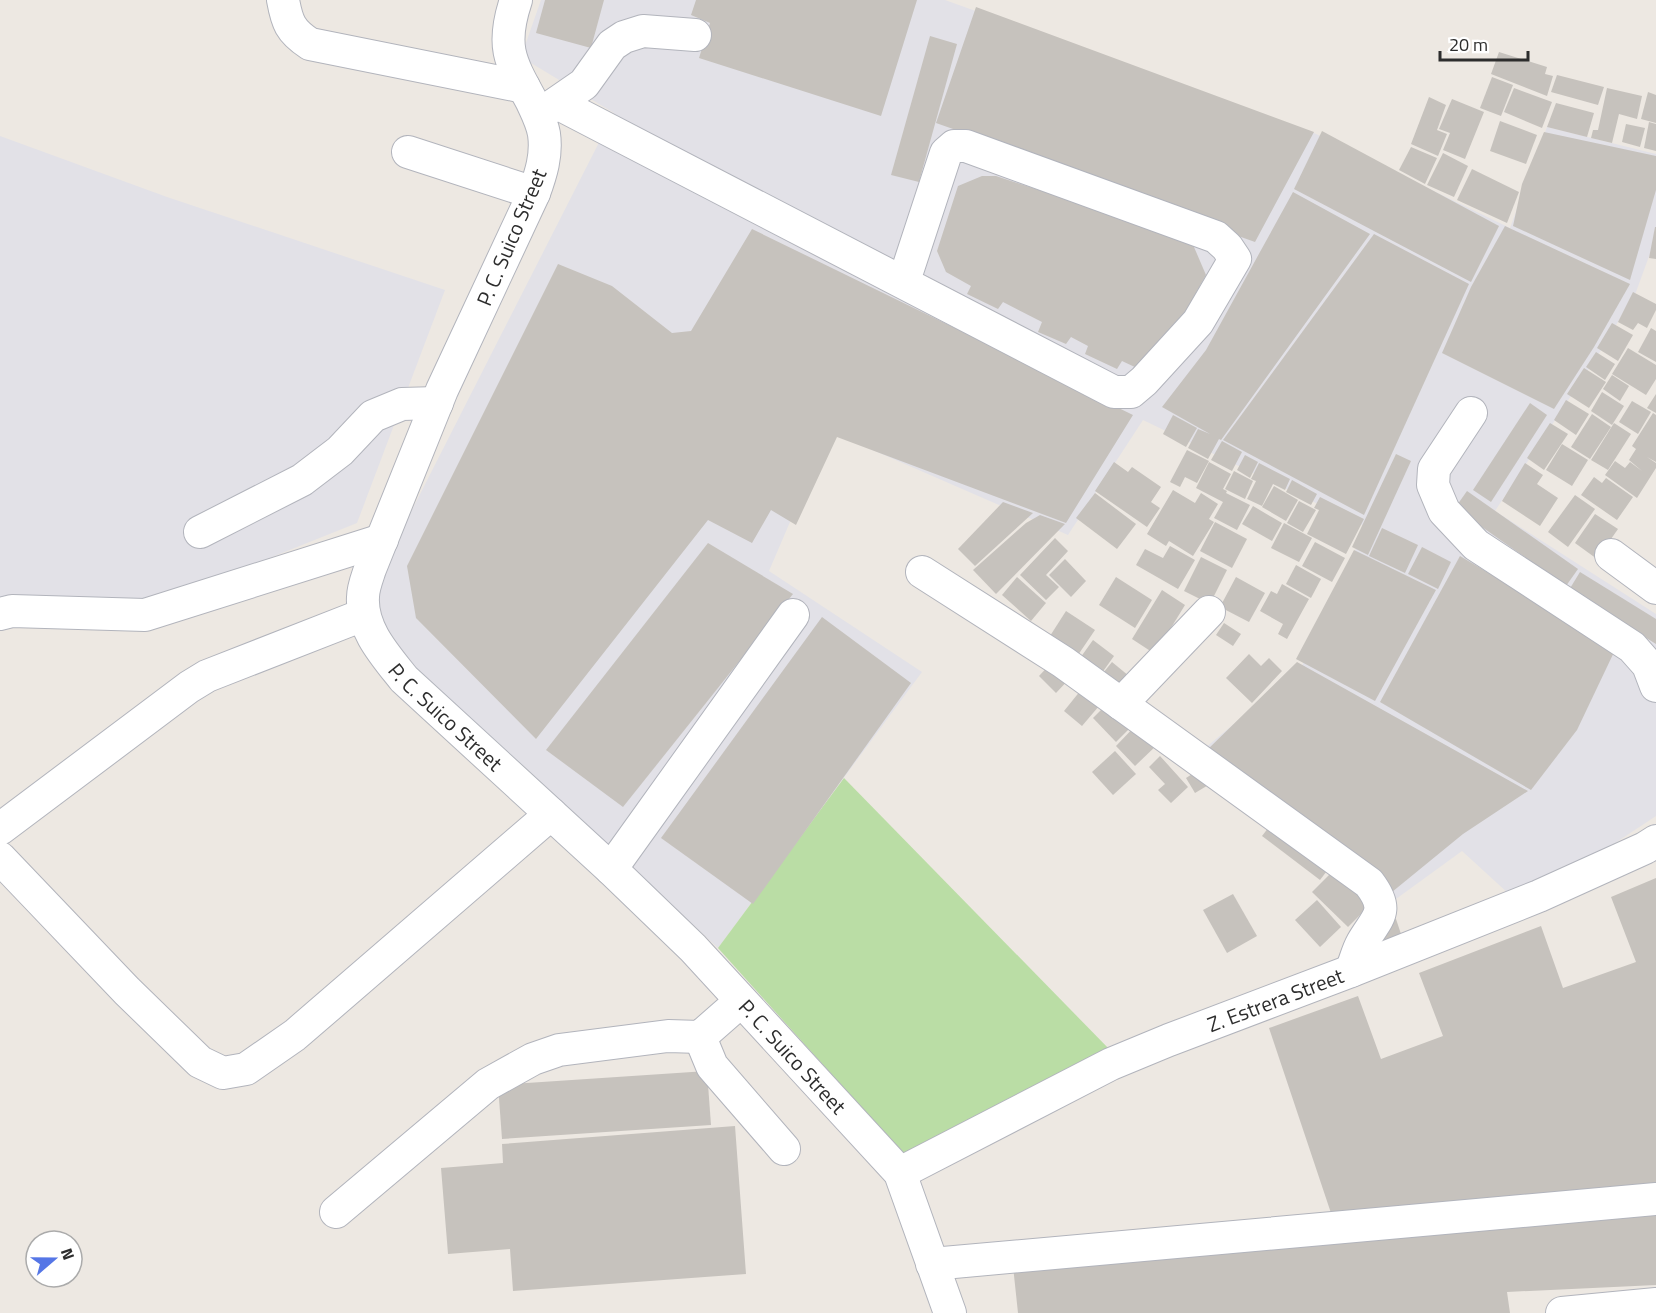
<svg xmlns="http://www.w3.org/2000/svg" width="1656" height="1313" viewBox="0 0 1656 1313" font-family="'Titillium Web',sans-serif">
<style>
.industrial{fill:#e2e1e7}
.green{fill:#badda5}
.building{fill:#c6c2bd}
.lines{fill:none;stroke-linecap:round;stroke-linejoin:round}
.minor-casing{stroke:#b2b4bc;stroke-width:34}
.minor{stroke:#fff;stroke-width:32}
.labels{text-anchor:middle;dominant-baseline:central;stroke-width:6;stroke-linejoin:round;paint-order:stroke}
.street-label{font-size:21px;fill:#2d2d2d;stroke:#fff}
</style>
<rect width="100%" height="100%" fill="#ede8e2"/>
<g class="industrial">
<polygon points="541,0 945,0 1314,133 1510,228 1547,127 1656,154 1656,237 1636,292 1598,355 1495,511 1656,614 1656,816 1606,849 1509,894 1462,851 1396,899 1199,753 1301,668 1366,527 1143,420 1068,535 829,431 769,571 922,672 718,948 527,769 397,656 377,606 385,563 614,113 521,57"/>
<polygon points="0,136 167,197 445,290 357,523 162,601 0,599"/>
</g>
<polygon class="green" points="844,778 1112,1052 904,1155 718,948"/>
<g class="building">
<polygon points="545,0 604,0 591,48 536,33"/>
<polygon points="696,0 917,0 881,116 699,58 710,23 691,15"/>
<polygon points="976,7 1314,132 1255,242 1022,159 990,142 936,123"/>
<polygon points="930,36 957,44 919,182 891,175"/>
<polygon points="1499,52 1547,67 1545,74 1553,76 1547,96 1491,74"/>
<polygon points="1557,75 1604,87 1598,105 1551,92"/>
<polygon points="1492,77 1513,85 1501,116 1480,108"/>
<polygon points="1514,88 1552,102 1542,128 1504,112"/>
<polygon points="1607,88 1642,96 1637,119 1619,114 1612,143 1591,138 1593,130 1598,130"/>
<polygon points="1648,92 1656,95 1656,123 1641,119"/>
<polygon points="1429,97 1446,105 1437,130 1447,134 1438,156 1411,144"/>
<polygon points="1452,99 1484,112 1465,159 1443,150 1450,133 1439,129"/>
<polygon points="1556,103 1594,113 1587,137 1547,127"/>
<polygon points="1500,121 1537,135 1526,164 1490,151"/>
<polygon points="1649,122 1656,124 1656,151 1644,148"/>
<polygon points="1626,124 1645,128 1640,147 1622,142"/>
<polygon points="1322,131 1499,226 1471,282 1294,189"/>
<polygon points="1544,132 1656,156 1656,190 1630,280 1513,226 1522,184"/>
<polygon points="1411,147 1437,158 1425,184 1399,170"/>
<polygon points="1443,153 1468,166 1454,197 1427,185"/>
<polygon points="1472,169 1519,192 1507,223 1457,200"/>
<polygon points="982,176 996,176 1191,240 1206,275 1170,339 1139,369 1122,361 1117,369 1085,354 1088,346 1071,337 1066,344 1038,332 1042,322 1003,302 998,309 967,294 971,286 946,272 937,251 958,186"/>
<polygon points="1293,192 1370,234 1221,440 1219,439 1208,459 1188,448 1198,429 1210,434 1162,407 1206,350"/>
<polygon points="1505,226 1630,284 1594,347 1554,409 1442,353 1471,287"/>
<polygon points="1655,227 1656,227 1656,259 1649,258"/>
<polygon points="752,229 1133,415 1066,523 837,437 796,525 771,510 752,543 708,520 536,739 416,618 407,566 558,264 612,286 672,333 691,331"/>
<polygon points="1374,234 1469,284 1364,515 1223,440"/>
<polygon points="1633,292 1656,304 1656,310 1647,328 1638,323 1633,330 1618,322"/>
<polygon points="1612,323 1633,335 1618,361 1597,348"/>
<polygon points="1651,328 1656,331 1656,362 1638,352"/>
<polygon points="1628,348 1656,365 1656,379 1646,395 1612,374"/>
<polygon points="1596,352 1615,364 1605,380 1586,367"/>
<polygon points="1584,368 1606,382 1589,408 1567,394"/>
<polygon points="1612,375 1629,386 1620,401 1603,389"/>
<polygon points="1602,392 1624,406 1612,425 1591,411"/>
<polygon points="1656,394 1656,413 1647,408"/>
<polygon points="1566,400 1589,414 1576,435 1554,420"/>
<polygon points="1632,401 1651,412 1638,434 1619,422"/>
<polygon points="1530,403 1547,415 1491,502 1473,490"/>
<polygon points="1653,413 1656,415 1656,462 1647,457 1656,463 1656,468 1637,498 1605,475 1615,461 1625,468 1630,462 1642,471 1629,460 1636,449 1632,446"/>
<polygon points="1592,414 1611,427 1590,459 1571,447"/>
<polygon points="1173,415 1197,428 1186,447 1163,434"/>
<polygon points="1550,423 1568,434 1544,470 1527,458"/>
<polygon points="1614,423 1631,434 1608,470 1591,460"/>
<polygon points="1222,441 1242,452 1232,471 1211,460"/>
<polygon points="1562,444 1588,460 1572,486 1546,470"/>
<polygon points="1187,450 1209,461 1197,483 1185,477 1180,487 1170,482"/>
<polygon points="1396,454 1411,461 1368,555 1352,547"/>
<polygon points="1245,455 1258,462 1250,478 1237,470"/>
<polygon points="1114,462 1128,472 1132,467 1161,487 1151,502 1160,508 1147,527 1095,491"/>
<polygon points="1209,462 1231,474 1223,489 1227,491 1226,493 1250,505 1237,530 1214,518 1223,502 1196,488"/>
<polygon points="1259,463 1290,479 1285,490 1273,484 1262,506 1247,499 1256,481 1251,479"/>
<polygon points="1525,463 1543,475 1537,484 1558,498 1540,526 1502,501"/>
<polygon points="1234,471 1253,481 1245,499 1225,489"/>
<polygon points="1594,477 1602,483 1606,478 1633,497 1617,520 1581,495"/>
<polygon points="1292,480 1317,494 1311,505 1286,492"/>
<polygon points="1274,486 1298,500 1286,521 1262,507"/>
<polygon points="1173,490 1195,503 1201,493 1218,504 1209,519 1214,522 1193,556 1169,541 1166,546 1147,534"/>
<polygon points="1467,491 1578,569 1566,586 1455,508"/>
<polygon points="1095,493 1136,524 1117,549 1076,518"/>
<polygon points="1575,495 1595,509 1568,547 1548,532"/>
<polygon points="1320,497 1364,519 1346,554 1307,534 1319,510 1314,508"/>
<polygon points="1299,501 1316,510 1303,532 1287,523"/>
<polygon points="1003,502 1033,513 975,566 958,549"/>
<polygon points="1253,506 1282,523 1272,541 1242,524"/>
<polygon points="1595,514 1618,529 1597,559 1575,543"/>
<polygon points="1040,515 1065,524 996,594 973,570 1026,523"/>
<polygon points="1215,522 1247,539 1232,568 1200,551"/>
<polygon points="1284,523 1312,538 1299,562 1271,548"/>
<polygon points="1382,528 1418,545 1405,573 1369,556"/>
<polygon points="1055,538 1068,551 1046,575 1059,587 1046,600 1020,575"/>
<polygon points="1315,542 1345,558 1332,582 1302,566"/>
<polygon points="708,543 793,594 623,807 546,750"/>
<polygon points="1170,546 1195,560 1178,589 1136,565 1145,549 1163,558"/>
<polygon points="1422,547 1451,562 1438,589 1408,574"/>
<polygon points="1354,550 1436,590 1375,701 1296,659"/>
<polygon points="1460,556 1616,648 1577,730 1531,790 1380,702"/>
<polygon points="1201,557 1227,570 1210,604 1184,591"/>
<polygon points="1065,559 1086,581 1071,597 1049,575"/>
<polygon points="1296,565 1321,579 1311,598 1286,584"/>
<polygon points="1580,572 1656,619 1656,644 1569,590"/>
<polygon points="1017,577 1046,603 1031,621 1002,595"/>
<polygon points="1116,577 1152,600 1135,628 1099,605"/>
<polygon points="1236,577 1265,593 1249,622 1220,607"/>
<polygon points="1282,584 1309,599 1287,639 1278,634 1283,624 1260,611 1271,591 1277,594"/>
<polygon points="1162,590 1185,605 1155,654 1132,639"/>
<polygon points="1066,611 1095,630 1078,655 1050,636"/>
<polygon points="822,617 911,683 753,904 661,838"/>
<polygon points="1224,623 1241,634 1233,646 1216,635"/>
<polygon points="1093,640 1114,656 1099,677 1078,661"/>
<polygon points="1249,654 1261,666 1269,658 1282,671 1252,703 1226,678"/>
<polygon points="1054,660 1071,677 1056,693 1039,676"/>
<polygon points="1112,662 1129,676 1115,692 1099,678"/>
<polygon points="1297,662 1528,791 1463,834 1392,892 1205,752"/>
<polygon points="1081,690 1099,706 1082,726 1064,711"/>
<polygon points="1111,700 1134,724 1116,742 1093,718"/>
<polygon points="1139,722 1159,743 1135,766 1116,746"/>
<polygon points="1115,751 1136,774 1113,795 1092,772"/>
<polygon points="1160,756 1188,787 1171,803 1158,790 1165,784 1149,767"/>
<polygon points="1200,769 1210,784 1195,793 1186,778"/>
<polygon points="1275,819 1333,863 1320,880 1262,836"/>
<polygon points="1337,867 1372,903 1348,927 1312,892"/>
<polygon points="1656,878 1656,1199 1335,1225 1269,1028 1358,996 1381,1059 1443,1036 1419,973 1541,926 1563,988 1636,962 1611,897"/>
<polygon points="1233,894 1257,936 1227,953 1203,910"/>
<polygon points="1317,900 1341,927 1320,947 1295,920"/>
<polygon points="1389,913 1396,919 1402,937 1370,947"/>
<polygon points="707,1071 711,1125 502,1139 498,1085"/>
<polygon points="735,1126 746,1274 513,1291 510,1249 448,1254 441,1168 503,1163 502,1144"/>
<polygon points="1656,1214 1656,1285 1507,1292 1510,1313 1018,1313 1013,1266"/>
</g>
<g class="lines">
<g class="minor-casing">
<g id="minor">
<path d="M283,0C287,22 290,31 310,44L524,87"/>
<path id="s1" d="M516,0C501,45 509,60 531,100C536,111 542,122 544,134C547,155 541,174 534,193L442,390L370,569C367,578 363,588 363,597C361,629 385,655 404,679L611,869L693,948L900,1173L950,1313"/>
<polyline points="557,103 1114,392 1131,392 1144,381 1198,322 1235,259 1227,247 1216,237 966,146 954,146 946,153 904,281"/>
<polyline points="542,113 584,84 612,45 624,37 643,31 695,35"/>
<polyline points="408,152 534,193"/>
<polyline points="1471,413 1434,469 1433,485 1444,511 1476,545 1632,647 1648,665 1656,686"/>
<polyline points="200,532 302,480 340,451 373,416 402,404 437,403"/>
<polyline points="1611,555 1656,588"/>
<path d="M922,572L1063,662L1369,883C1391,912 1377,917 1362,943C1357,952 1355,962 1351,971"/>
<polyline points="0,614 12,611 145,615 382,540"/>
<polyline points="1121,704 1209,612"/>
<polyline points="0,829 189,687 207,676 363,615"/>
<polyline points="0,858 127,991 200,1062 223,1073 246,1069 295,1035 551,814"/>
<polyline points="611,869 793,615"/>
<polyline points="700,1037 712,1066 784,1149"/>
<path id="s2" d="M900,1173L1111,1064L1169,1040L1351,971L1539,896L1645,848L1656,841"/>
<polyline points="336,1212 488,1084 533,1059 559,1050 668,1036 700,1037 741,1001"/>
<polyline points="932,1264 1656,1199"/>
<polyline points="1562,1313 1656,1304"/>
</g>
</g>
<use href="#minor" class="minor"/>
</g>
<g class="labels">
<g class="street-label">
<text transform="translate(511 237) rotate(-67)">P. C. Suico Street</text>
<text stroke="none"><textPath href="#s1" startOffset="792">P. C. Suico Street</textPath></text>
<text stroke="none"><textPath href="#s2" startOffset="414">Z. Estrera Street</textPath></text>
<text stroke="none"><textPath href="#s1" startOffset="1278">P. C. Suico Street</textPath></text>
</g>
</g>
<g transform="translate(54 1259) rotate(70)"><circle r="28" fill="#ffffff" stroke="#ababab" stroke-width="1.5"/>
<path d="M0-4.5L10 22L0 15L-10 22Z" fill="#5576e6"/>
<text y="-9" font-size="16" font-weight="bold" text-anchor="middle" fill="#2d2d2d">N</text>
</g>
<path d="M1440 51v9h88v-9" fill="none" stroke="#2d2d2d" stroke-width="3"/>
<text x="1449" y="51" font-size="18" fill="#2d2d2d" stroke="#ffffff" stroke-width="4.5" paint-order="stroke">20 m</text>
</svg>
